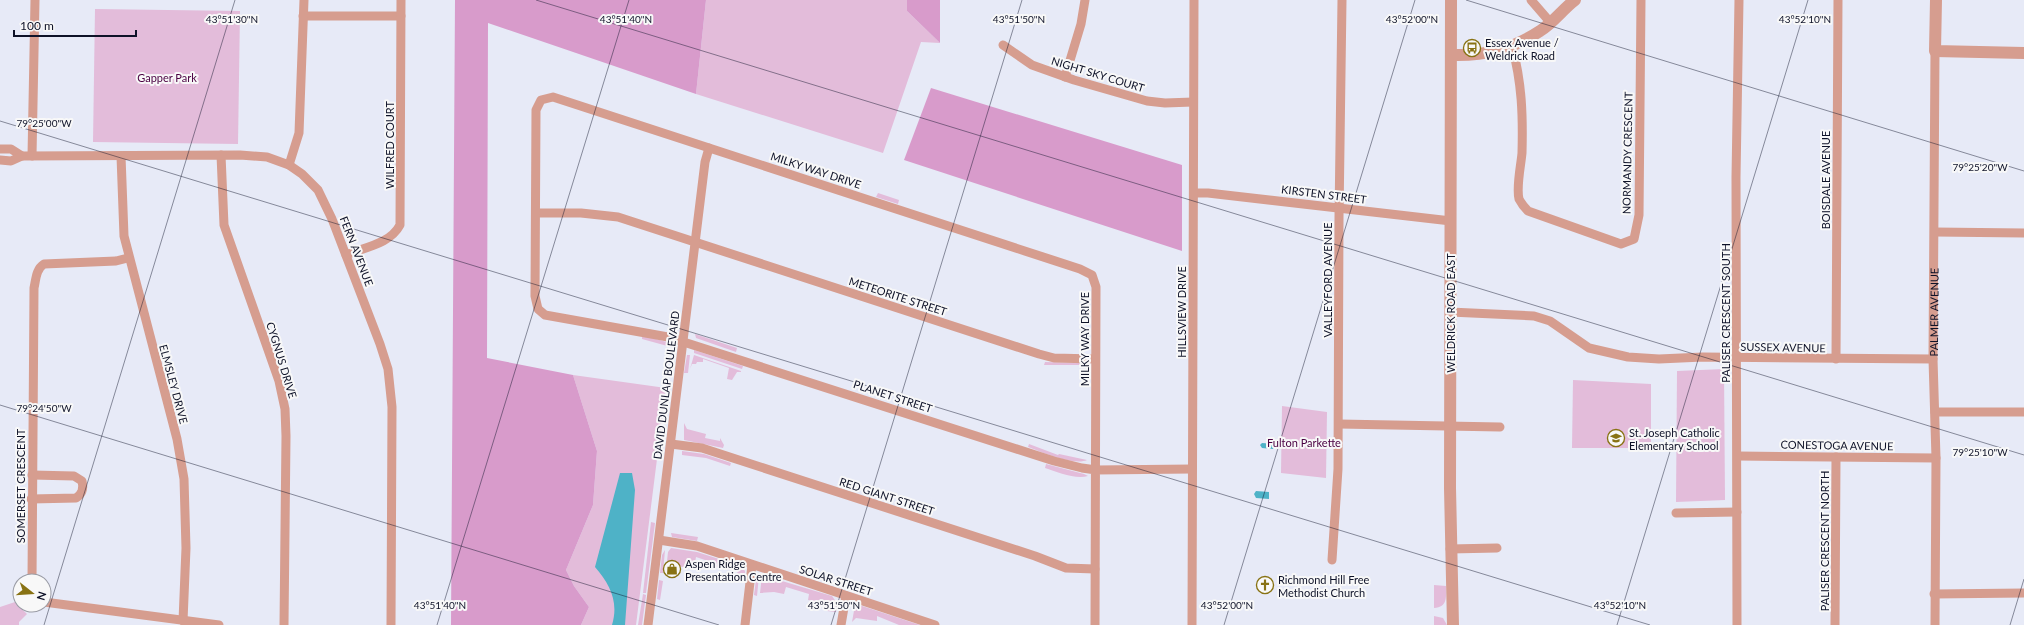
<svg xmlns="http://www.w3.org/2000/svg" width="2024" height="625" viewBox="0 0 2024 625" font-family="Lato,sans-serif">
<style>
.green{fill:#e3bcda}
.forest{fill:#d89bcb}
.water{fill:#4eb2c7}
.lines{fill:none;stroke-linecap:round;stroke-linejoin:round}
.minor{stroke:#d69d8f;stroke-width:9}
.tertiary{stroke:#d69d8f;stroke-width:12}
.ticks{fill:none;stroke:#0e1228;stroke-width:1;stroke-opacity:0.45}
.labels{text-anchor:middle;dominant-baseline:central;stroke-width:4;stroke-linejoin:round;paint-order:stroke}
.poi-label{font-size:11px;fill:#0e1228;stroke:#f8f8f8;text-anchor:start}
.street-label{font-size:11px;fill:#0e1228;stroke:#f8f8f8}
.park-label{font-size:11px;fill:#4a0042;stroke:#f8f8f8}
.ticks-label{font-size:10px;text-anchor:middle;fill:#0e1228;stroke:#f8f8f8;stroke-width:4;stroke-linejoin:round;paint-order:stroke}
</style>
<rect width="100%" height="100%" fill="#e7eaf7"/>
<g class="green">
<polygon points="706,0 907,0 907,11 940,43 921,42 883,153 696,94"/>
<polygon points="95,9 240,11 238,144 93,142"/>
<polygon points="878,193 899,200 898,204 876,197"/>
<polygon points="695,334 737,348 736,352 696,338"/>
<polygon points="642,335 670,343 671,347 642,339"/>
<polygon points="694,350 743,366 742,369 694,353"/>
<polygon points="687,355 690,355 688,373 684,373"/>
<polygon points="694,355 741,371 741,372 737,372 732,380 727,379 729,368 703,359 703,362 697,362 696,364 692,364 690,369"/>
<polygon points="1045,362 1082,363 1088,365 1044,365"/>
<polygon points="1724,369 1725,500 1676,502 1677,371"/>
<polygon points="573,375 666,388 636,625 581,625 589,607 574,586 566,570 593,505 597,451"/>
<polygon points="1573,380 1651,384 1651,448 1572,448"/>
<polygon points="1282,406 1327,412 1326,478 1281,473"/>
<polygon points="684,423 687,429 706,434 705,438 720,441 720,438 724,445 723,448 684,440"/>
<path d="M1029,444L1058,455L1059,454L1087,460C1074,466 1041,452 1028,447Z"/>
<polygon points="682,451 704,454 731,463 730,466 706,458 682,455"/>
<path d="M1046,464L1084,474L1088,476C1076,480 1057,472 1045,468Z"/>
<polygon points="651,522 655,523 646,593 643,593"/>
<polygon points="671,533 698,537 697,541 672,537"/>
<polygon points="671,548 697,552 741,566 745,571 745,581 739,580 737,571 716,567 717,564 696,557 694,568 674,566 673,569 666,570 668,552"/>
<polygon points="665,550 663,573 660,573 662,555"/>
<polygon points="762,575 832,596 837,603 836,612 827,611 828,604 824,603 824,600 820,599 819,602 808,600 809,594 786,587 784,594 774,592 760,593"/>
<polygon points="759,576 757,596 754,595 756,580"/>
<polygon points="659,580 663,581 660,600 657,599"/>
<path d="M1434,585L1446,586C1446,597 1448,607 1434,608Z"/>
<polygon points="643,594 646,595 642,625 638,625"/>
<polygon points="15,602 27,614 19,622 19,625 0,625 0,607"/>
<polygon points="855,605 859,605 920,625 899,625 877,616 877,621 856,618 852,622"/>
<polygon points="1434,616 1443,618 1447,625 1434,625"/>
</g>
<g class="forest">
<polygon points="455,0 706,0 696,94 488,23 487,358 573,375 597,451 593,505 566,570 574,586 589,607 581,625 451,625"/>
<polygon points="907,0 940,0 940,43 907,11"/>
<polygon points="931,88 1182,165 1182,251 904,160"/>
</g>
<g class="water">
<polygon points="1262,443 1274,444 1275,447 1273,449 1262,448 1260,445"/>
<path d="M620,473H632L635,490L625,625H612C619,602 610,584 595,567Z"/>
<polygon points="1256,491 1269,492 1269,499 1256,498 1254,494"/>
</g>
<g class="lines">
<g class="minor">
<polyline points="1531,0 1550,22"/>
<polyline points="303,16 401,16"/>
<polyline points="1003,45 1032,65 1074,80 1147,101 1165,103 1193,102"/>
<path d="M1512,46C1522,83 1523,115 1522,153C1521,165 1516,187 1519,199C1521,203 1525,208 1528,211L1621,244L1634,239L1639,215L1641,0"/>
<polyline points="1065,77 1081,24 1085,0"/>
<polyline points="0,149 11,149 22,156"/>
<polyline points="221,155 224,225 279,381 285,409 286,436 284,625"/>
<polyline points="32,156 35,0"/>
<polyline points="121,156 124,236 177,439 184,479 186,548 183,621"/>
<polyline points="0,160 11,161 22,156 240,155 267,157 289,165 302,174 318,190 332,219 380,344 388,369 392,407 391,625"/>
<polyline points="289,165 299,133 304,0"/>
<polyline points="1194,193 1208,193 1451,221"/>
<polyline points="536,213 581,213 618,217 1039,354 1054,358 1095,359"/>
<polyline points="1935,232 2024,233"/>
<path d="M346,255C365,247 390,244 400,225L401,0"/>
<polyline points="1450,312 1534,316 1550,321 1589,348 1628,357 1659,359 1703,357 1933,359"/>
<polyline points="1836,359 1838,0"/>
<polyline points="1935,412 2024,412"/>
<polyline points="1339,424 1500,427"/>
<polyline points="671,444 702,448 1035,556 1066,568 1095,569"/>
<polyline points="1738,456 1936,458"/>
<path d="M31,499L76,498C82,494 84,489 82,481L74,476L32,475"/>
<polyline points="1676,513 1737,512"/>
<polyline points="659,540 697,546 935,625"/>
<polyline points="1450,549 1497,548"/>
<polyline points="1332,560 1338,469 1339,217 1342,0"/>
<path d="M32,581L34,288C36,279 36,269 44,264L116,261L128,258"/>
<polyline points="1934,594 2024,593"/>
<polyline points="44,602 219,625"/>
<polyline points="648,625 705,162 709,148"/>
<polyline points="745,625 752,565"/>
<polyline points="841,625 846,596"/>
<polyline points="1095,625 1096,287 1092,275 1080,269 553,97 541,100 536,110 535,296 538,309 545,315 668,337 1054,461 1082,468 1096,470 1192,469"/>
<polyline points="1192,625 1194,0"/>
<polyline points="1737,625 1736,177 1739,0"/>
<polyline points="1835,625 1836,457"/>
<path id="s1" d="M1935,625L1936,458L1933,359L1935,51"/>
</g>
<g class="tertiary">
<polyline points="1451,0 1450,488 1453,625"/>
<polyline points="1936,0 1935,51 2024,53"/>
<path d="M1451,55C1485,56 1511,50 1540,31C1553,23 1563,9 1575,0"/>
</g>
</g>
<path class="ticks" d="M536,0L2024,455M1466,0L2024,171M0,121L1650,625M0,405L719,625M44,625L235,0M437,625L629,0M831,625L1022,0M1224,625L1415,0M1617,625L1808,0M2010,625L2024,579"/>
<defs>
<g id="bus-ring" transform="scale(0.9)"><circle r="9.5" fill="#f8f8f8" stroke="#887213" stroke-width="1.5"/><path d="M-5-6H5V4H4V6H2V4H-2V6H-4V4H-5ZM-3.5-4V0h7V-4ZM-3.5 1.2v1.5H-2V1.2ZM2 1.2v1.5H3.5V1.2Z" fill="#887213"/></g>
<g id="school-ring" transform="scale(0.9)"><circle r="9.5" fill="#f8f8f8" stroke="#887213" stroke-width="1.5"/><path d="M0-5L7-2L0 1L-7-2ZM-4 1L0 2.5L4 1V4Q0 6-4 4Z" fill="#887213"/></g>
<g id="shop-ring" transform="scale(0.9)"><circle r="9.5" fill="#f8f8f8" stroke="#887213" stroke-width="1.5"/><path d="M-5-2.5h2.3a2.7 3.5 0 0 1 5.4 0H5L5.5 6h-11ZM-1.5-2.5h3a1.5 2.3 0 0 0-3 0Z" fill="#887213"/></g>
<g id="church-ring" transform="scale(0.9)"><circle r="9.5" fill="#f8f8f8" stroke="#887213" stroke-width="1.5"/><path d="M-1.2-6h2.4v3.5h3.3v2.4h-3.3V6h-2.4V-.1h-3.3v-2.4h3.3Z" fill="#887213"/></g>
</defs>
<g fill-rule="evenodd">
<use href="#bus-ring" x="1472" y="48"/>
<use href="#school-ring" x="1616" y="438"/>
<use href="#shop-ring" x="672" y="569"/>
<use href="#church-ring" x="1265" y="585"/>
</g>
<g class="labels">
<g class="poi-label">
<text x="1485" y="42">Essex Avenue /<tspan x="1485" dy="13">Weldrick Road</tspan></text>
<text x="1629" y="432">St. Joseph Catholic<tspan x="1629" dy="13">Elementary School</tspan></text>
<text x="685" y="563">Aspen Ridge<tspan x="685" dy="13">Presentation Centre</tspan></text>
<text x="1278" y="579">Richmond Hill Free<tspan x="1278" dy="13">Methodist Church</tspan></text>
</g>
<g class="street-label">
<text transform="translate(1098 74) rotate(17)">NIGHT SKY COURT</text>
<text transform="translate(389 145) rotate(-90)">WILFRED COURT</text>
<text transform="translate(1627 153) rotate(-89)">NORMANDY CRESCENT</text>
<text transform="translate(816 170) rotate(18)">MILKY WAY DRIVE</text>
<text transform="translate(1825 180) rotate(-90)">BOISDALE AVENUE</text>
<text transform="translate(1324 194) rotate(7)">KIRSTEN STREET</text>
<text transform="translate(357 251) rotate(69)">FERN AVENUE</text>
<text transform="translate(1327 280) rotate(-90)">VALLEYFORD AVENUE</text>
<text transform="translate(898 296) rotate(18)">METEORITE STREET</text>
<text transform="translate(1181 312) rotate(-90)">HILLSVIEW DRIVE</text>
<text transform="translate(1450 313) rotate(-90)">WELDRICK ROAD EAST</text>
<text transform="translate(1725 313) rotate(-90)">PALISER CRESCENT SOUTH</text>
<text stroke="none"><textPath href="#s1" startOffset="313">PALMER AVENUE</textPath></text>
<text transform="translate(1084 339) rotate(-90)">MILKY WAY DRIVE</text>
<text transform="translate(1783 347) rotate(1)">SUSSEX AVENUE</text>
<text transform="translate(282 360) rotate(73)">CYGNUS DRIVE</text>
<text transform="translate(174 384) rotate(75)">ELMSLEY DRIVE</text>
<text transform="translate(666 385) rotate(-83)">DAVID DUNLAP BOULEVARD</text>
<text transform="translate(893 396) rotate(18)">PLANET STREET</text>
<text transform="translate(1837 445) rotate(1)">CONESTOGA AVENUE</text>
<text transform="translate(20 486) rotate(-90)">SOMERSET CRESCENT</text>
<text transform="translate(887 496) rotate(18)">RED GIANT STREET</text>
<text transform="translate(1824 541) rotate(-90)">PALISER CRESCENT NORTH</text>
<text transform="translate(836 580) rotate(18)">SOLAR STREET</text>
</g>
<g class="park-label">
<text x="167" y="77">Gapper Park</text>
<text x="1304" y="442">Fulton Parkette</text>
</g>
</g>
<g class="ticks-label">
<text x="232" y="23">43°51'30"N</text>
<text x="626" y="23">43°51'40"N</text>
<text x="1019" y="23">43°51'50"N</text>
<text x="1412" y="23">43°52'00"N</text>
<text x="1805" y="23">43°52'10"N</text>
<text x="44" y="127">79°25'00"W</text>
<text x="1980" y="171">79°25'20"W</text>
<text x="44" y="412">79°24'50"W</text>
<text x="1980" y="456">79°25'10"W</text>
<text x="440" y="609">43°51'40"N</text>
<text x="834" y="609">43°51'50"N</text>
<text x="1227" y="609">43°52'00"N</text>
<text x="1620" y="609">43°52'10"N</text>
</g>
<g transform="translate(32 593) rotate(107)"><circle r="19" fill="#f8f8f8" stroke="#9a9ca5"/>
<path d="M0-3L7 15L0 10L-7 15Z" fill="#887213"/>
<text y="-6" font-size="11" font-weight="bold" text-anchor="middle" fill="#0e1228">N</text>
</g>
<path d="M14 30v6h122v-6" fill="none" stroke="#0e1228" stroke-width="2"/>
<text x="20" y="30" font-size="12" fill="#0e1228" stroke="#f8f8f8" stroke-width="3" paint-order="stroke">100 m</text>
</svg>
